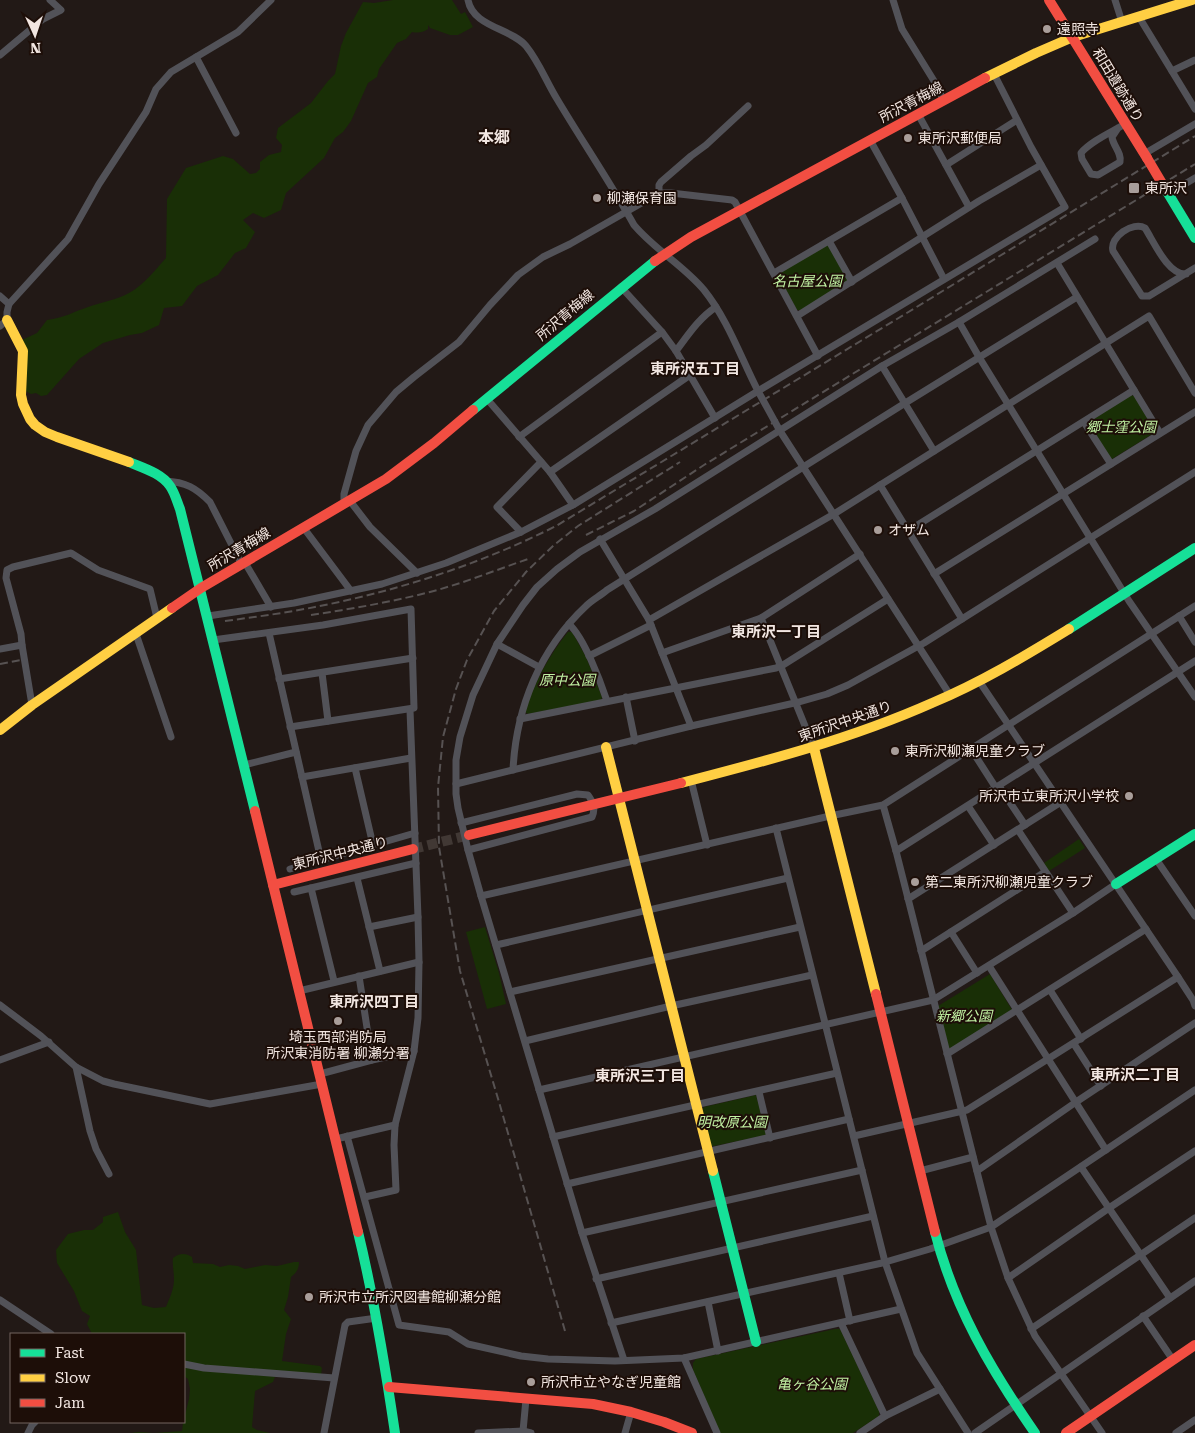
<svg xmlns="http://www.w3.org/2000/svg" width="1195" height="1433" viewBox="0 0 1195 1433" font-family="'Roboto Serif','Noto Sans JP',serif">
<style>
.green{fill:#192f06}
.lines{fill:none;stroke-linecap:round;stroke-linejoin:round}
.secondary-tunnel{stroke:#413834;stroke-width:10;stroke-dasharray:10 5;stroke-linecap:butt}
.street{stroke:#525258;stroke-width:7}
.fast{stroke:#16e098;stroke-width:10}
.slow{stroke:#ffcf43;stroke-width:10}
.jam{stroke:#f24e42;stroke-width:10}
.rail{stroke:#575252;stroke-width:2;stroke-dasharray:8 4;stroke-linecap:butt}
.street-bridge{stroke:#525258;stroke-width:7}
.jam-bridge{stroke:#f24e42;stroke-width:10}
.poi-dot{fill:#a99e9a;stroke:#1d0e08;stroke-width:2}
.labels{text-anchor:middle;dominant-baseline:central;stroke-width:4;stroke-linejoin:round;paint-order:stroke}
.poi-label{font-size:14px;fill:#f2e6e1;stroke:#1d0e08;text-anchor:start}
.street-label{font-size:14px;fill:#f2e6e1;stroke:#1d0e08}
.park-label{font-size:14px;font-style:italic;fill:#c1f2a3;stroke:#1d0e08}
.neighbourhood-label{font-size:15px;font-weight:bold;fill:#f2e6e1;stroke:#1d0e08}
.quarter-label{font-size:16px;font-weight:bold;fill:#f2e6e1;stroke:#1d0e08}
</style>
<rect width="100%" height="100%" fill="#221916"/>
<g class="green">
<path d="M393,0H452L461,14L465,12L473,27L458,35H450L430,28L428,25V29C422,33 418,33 412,32L406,39L397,43L379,69L377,77L368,83L351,121L343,132L335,138L324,158L286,193L281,210L264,218L253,213L243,220L255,232L246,248L235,253L218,275L197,286L182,306L164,308L159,325L142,333L130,335L103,343L79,359L47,395L41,396L36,393L31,394L26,391L27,368L22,340L37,333L47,320C64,318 73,312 88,307C102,302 116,300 129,293C144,285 155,270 166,258L167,199L186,168L223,156L233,159L250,174L256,173L260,169V162L269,155L281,152L282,145L276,138L278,128L311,103L328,81L335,74L341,46L346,33L363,2L374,3Z"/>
<polygon points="827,245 830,245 848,279 847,282 801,310 797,310 778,275 779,273"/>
<polygon points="1131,395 1134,396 1154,429 1154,433 1112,459 1110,458 1088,424 1089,422"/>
<path d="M568,632H572L586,657L602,697L601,700L528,714L525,712C535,681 548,657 568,632Z"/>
<polygon points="1079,839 1085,848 1049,871 1044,863"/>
<polygon points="485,927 499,973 506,1004 487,1009 466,932"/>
<polygon points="990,974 1012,1010 952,1049 949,1048 938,1006"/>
<polygon points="756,1095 767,1135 714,1146 711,1146 702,1110 704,1107"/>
<path d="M118,1212L125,1232L136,1250L142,1305L154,1308L166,1307C170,1297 174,1289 174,1279C174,1271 172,1265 173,1258C179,1253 186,1253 192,1257L193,1263L213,1264L220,1267L229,1265L238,1266L245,1269L265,1265L277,1266L294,1262H299C299,1269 296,1273 291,1277L288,1297L284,1310L291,1319L286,1334L282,1361L320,1366L322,1368L321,1375L277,1372L273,1382L255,1391L252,1427L257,1430L270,1433H131L139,1432L154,1433L182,1431L183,1423L189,1399L190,1389L188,1379L184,1376V1334H92L87,1324L90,1316L82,1311L74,1291L57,1263L56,1250L68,1234L84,1230H93L103,1222V1217Z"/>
<polygon points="835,1329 840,1329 879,1411 879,1416 853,1433 720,1433 693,1370 693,1363 696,1359"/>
</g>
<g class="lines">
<polyline class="secondary-tunnel" points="413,849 469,835"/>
<g class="street">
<path d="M468,0C473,27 511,28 526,46C539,62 546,81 557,99C582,141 610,182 634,225C655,250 683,265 704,290C728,320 741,358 758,391"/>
<polyline points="893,0 902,29 939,89 943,101"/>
<polyline points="1115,0 1122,22"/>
<polyline points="1139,17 1195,109"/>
<polyline points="0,55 43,19 61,10 50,0"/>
<polyline points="196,57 236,133"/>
<polyline points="1172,71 1195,60"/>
<polyline points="918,114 969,207"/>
<path d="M1118,128L1112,137C1113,146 1122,153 1120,162L1098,175L1091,174L1082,159L1081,153C1091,141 1112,132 1125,124"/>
<polyline points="870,140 902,198 944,279"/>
<polyline points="1144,154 1195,124"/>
<polyline points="946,165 1017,120"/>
<polyline points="659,193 659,185 661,182 691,156 706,145 748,106"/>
<polyline points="1168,194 1195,178"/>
<polyline points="829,241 852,282"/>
<polyline points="1057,263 1160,433"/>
<polyline points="774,273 902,198"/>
<path d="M1186,274C1168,275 1154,242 1145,228C1133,221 1109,237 1113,251L1142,296H1149L1195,268"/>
<polyline points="621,287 662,332 676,351 715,418"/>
<polyline points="0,296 9,304"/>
<polyline points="797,316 979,201 1041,165"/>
<polyline points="959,322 979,357 1129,601 1195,697"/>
<polyline points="0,326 7,320 7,312 9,304 68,239 99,184 146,112 156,89 171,72 238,32 271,0"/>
<path d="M676,351C688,335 699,318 716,307"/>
<polyline points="882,366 934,451"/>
<polyline points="487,399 550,472 573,505"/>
<polyline points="1084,422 1111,464"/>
<polyline points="780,431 950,695"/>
<polyline points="519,437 662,332"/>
<polyline points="550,472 690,375"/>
<path d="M165,481C186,482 196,488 210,502L241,563"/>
<polyline points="880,485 962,619"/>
<polyline points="350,501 370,527 417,573"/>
<polyline points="344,504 344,494 356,451 368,425 396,392 414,377 459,342 490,305 518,275 543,257 570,244 659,193 671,193 732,200 735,202 818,356"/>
<polyline points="303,527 351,591"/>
<polyline points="908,531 1134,390"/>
<polyline points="521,532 497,507 541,462"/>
<polyline points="600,539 649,620 691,726"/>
<polyline points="244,561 271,607"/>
<polyline points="934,574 1195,412"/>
<polyline points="208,616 294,603 382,584 446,563 521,532 573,505 758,391 1065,207 1031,147 994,74"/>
<polyline points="1179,616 1195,642"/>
<polyline points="761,618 814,748"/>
<polyline points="649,620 834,514 1149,316 1195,393"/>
<path d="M569,624C584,638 600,680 607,701"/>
<polyline points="269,633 321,860"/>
<polyline points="136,634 171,737"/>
<polyline points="213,640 323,625 411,609 414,708 290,727"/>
<polyline points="497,644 539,667"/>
<polyline points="22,645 21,634 6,578 7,570 13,567 71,553 98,570 150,589 157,618"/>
<polyline points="0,649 22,645 32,705"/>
<polyline points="662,653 761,618 860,554"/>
<polyline points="589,656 651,625"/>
<polyline points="322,673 328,721"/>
<polyline points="279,679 413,658"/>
<polyline points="979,681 1178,977 1193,1000 1195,1006"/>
<polyline points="626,697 635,741"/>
<polyline points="520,719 776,668 783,665 888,599"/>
<polyline points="971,749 996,788"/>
<polyline points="244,765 296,752"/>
<polyline points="355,768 373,845"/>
<path d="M513,770C516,708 540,649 586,606C592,600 600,596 607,590L902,405L1077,297"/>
<polyline points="302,777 411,758"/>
<polyline points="691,780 707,845"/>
<polyline points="456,784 691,726 799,702 827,694 848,685 924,643 1195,472"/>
<polyline points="999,786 1025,825"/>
<polyline points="883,805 896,851 991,1227 1008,1278 1035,1336 1102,1433"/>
<polyline points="968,806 994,845"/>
<polyline points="830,816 883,805 1195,606"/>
<path d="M461,823L577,794L588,795C593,802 596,808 592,817L468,850"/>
<polyline points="776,828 885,1262 917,1353 968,1433"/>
<polyline points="1018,830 1073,913"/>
<polyline points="896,851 1195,661"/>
<polyline points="1156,859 1195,916"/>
<polyline points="290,869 415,833"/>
<polyline points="357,878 380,971"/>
<polyline points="294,892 311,888"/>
<polyline points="481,896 830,816"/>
<polyline points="908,899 1061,802"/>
<polyline points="369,927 418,917"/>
<polyline points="951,932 977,973"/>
<polyline points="496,945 788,878"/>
<polyline points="921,951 1045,872"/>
<polyline points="989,966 1106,1150"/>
<polyline points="359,976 372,1060"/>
<polyline points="334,981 311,888 416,863"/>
<polyline points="1050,990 1081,1039"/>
<polyline points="299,991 419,962"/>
<polyline points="510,992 800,927"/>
<polyline points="0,1005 41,1036 76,1067 103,1081 114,1084 210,1104 322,1084"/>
<polyline points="525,1041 671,1006 812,975"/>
<polyline points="1074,1044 1101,1086"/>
<polyline points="947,1054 1146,929"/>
<polyline points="0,1060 49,1042"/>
<polyline points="76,1067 90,1131 96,1149 109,1174"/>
<polyline points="320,1074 372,1060 414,1051"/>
<polyline points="539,1090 933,1000 1073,913 1116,884"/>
<polyline points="759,1092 770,1138"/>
<polyline points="347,1136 399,1325 449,1332 468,1344 521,1356 548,1359 615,1361 684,1358 901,1309"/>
<polyline points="854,1136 967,1110 1178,977"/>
<polyline points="553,1137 837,1073"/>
<polyline points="336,1139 395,1125"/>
<polyline points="1081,1167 1170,1298"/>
<polyline points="920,1171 973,1157"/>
<polyline points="977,1171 1076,1102 1195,1023"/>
<polyline points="567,1184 849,1119"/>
<polyline points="365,1197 396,1190 394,1145 395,1125 414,1051 418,1018 419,962 418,917 410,710"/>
<polyline points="582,1233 862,1170"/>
<polyline points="839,1273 850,1321"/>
<polyline points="1008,1278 1109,1208 1195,1151"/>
<polyline points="596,1279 873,1216"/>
<polyline points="0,1300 51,1334"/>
<polyline points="708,1302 718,1351"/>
<polyline points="1143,1316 1173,1360"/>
<polyline points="611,1323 882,1263 930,1249 991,1227 1195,1090"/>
<polyline points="841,1323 885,1416"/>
<polyline points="1031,1329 1195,1218"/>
<polyline points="684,1358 717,1433"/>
<polyline points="624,1360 582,1233 481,896 468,850 458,808 456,794 456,760 460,737 473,695 497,644 523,605 537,587 557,569 580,552 655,509 882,366 959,322 1095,239"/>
<polyline points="184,1364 204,1368 334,1378"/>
<polyline points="523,1431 526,1399"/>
<polyline points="28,1433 32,1425 35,1422"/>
<polyline points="324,1433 345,1325 348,1322 377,1318"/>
<polyline points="478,1433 523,1431 531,1433"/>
<polyline points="625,1433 631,1412"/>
<polyline points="860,1433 885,1416 940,1389"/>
<polyline points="975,1433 1195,1281"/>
<polyline points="1176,1433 1195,1420"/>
</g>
<g class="fast">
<polyline points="1166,190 1195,238"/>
<polyline points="473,410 655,261"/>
<path d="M129,462C143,468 161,473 170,486C175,493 177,502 180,509L255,811"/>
<polyline points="1069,629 1195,548"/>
<polyline points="1116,884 1195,834"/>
<polyline points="713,1171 756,1342"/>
<path d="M358,1232C374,1298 385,1365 395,1433"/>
<path d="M935,1232C954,1307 991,1370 1035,1433"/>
</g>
<g class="slow">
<polyline points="985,78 1036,53 1073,37 1192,0"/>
<polyline points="7,320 23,351 21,395 23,404 30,419 35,425 45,432 57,437 129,462"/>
<polyline points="0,730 32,705 172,608"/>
<polyline points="606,747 713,1171"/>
<polyline points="814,748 876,994"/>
<path d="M681,783C766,761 851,739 932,703C980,683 1025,656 1069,629"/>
</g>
<g class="jam">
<polyline points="1049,0 1147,158"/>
<polyline points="655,261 691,237 985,78"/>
<polyline points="172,608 201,588 386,479 434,443 473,410"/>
<polyline points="255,811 358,1232"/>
<polyline points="469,835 681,783"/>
<polyline points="273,885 413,849"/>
<polyline points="876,994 935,1232"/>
<polyline points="389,1387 593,1404 631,1412 664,1422 692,1433"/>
<polyline points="1066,1433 1195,1345"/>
</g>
<g class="rail">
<polyline points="586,535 634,511 704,465 1195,164"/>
<path d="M311,615C351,609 391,602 430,592C464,583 496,570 528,559"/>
<path d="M225,621C255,617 285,613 315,607C397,591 481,564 556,526L915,308L1195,136"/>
<polyline points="0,664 21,660"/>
<polyline points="565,1331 499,1102 460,971 439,847 438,787 443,737 456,689 467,660 494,611 526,572 554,545 578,526 680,462"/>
</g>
<polyline class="street-bridge" points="758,391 780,431"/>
<polyline class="jam-bridge" points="1147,158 1166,190"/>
</g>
<g class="poi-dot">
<circle cx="1047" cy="29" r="5"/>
<circle cx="908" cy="138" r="5"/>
<rect x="1128" y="182" width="12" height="12" rx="2.5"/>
<circle cx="597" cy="198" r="5"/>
<circle cx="878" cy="530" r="5"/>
<circle cx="895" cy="751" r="5"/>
<circle cx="1129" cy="796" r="5"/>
<circle cx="915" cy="882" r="5"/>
<circle cx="338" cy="1021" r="5"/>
<circle cx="309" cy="1297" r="5"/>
<circle cx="531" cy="1382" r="5"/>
</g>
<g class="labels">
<g class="poi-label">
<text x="1057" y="29">遠照寺</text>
<text x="918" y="138">東所沢郵便局</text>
<text x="1145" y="188">東所沢</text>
<text x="607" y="198">柳瀬保育園</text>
<text x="888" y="530">オザム</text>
<text x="905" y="751">東所沢柳瀬児童クラブ</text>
<text x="1119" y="796" text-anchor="end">所沢市立東所沢小学校</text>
<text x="925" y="882">第二東所沢柳瀬児童クラブ</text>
<text x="338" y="1037" text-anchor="middle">埼玉西部消防局<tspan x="338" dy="16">所沢東消防署 柳瀬分署</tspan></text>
<text x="319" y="1297">所沢市立所沢図書館柳瀬分館</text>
<text x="541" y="1382">所沢市立やなぎ児童館</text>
</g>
<g class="street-label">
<text transform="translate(1118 85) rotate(59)">和田遺跡通り</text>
<text transform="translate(911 102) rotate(-28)">所沢青梅線</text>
<text transform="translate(565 315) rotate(-40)">所沢青梅線</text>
<text transform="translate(239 549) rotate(-31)">所沢青梅線</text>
<text transform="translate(845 721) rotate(-19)">東所沢中央通り</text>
<text transform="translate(340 853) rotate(-14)">東所沢中央通り</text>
</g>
<g class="park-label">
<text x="807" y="281">名古屋公園</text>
<text x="1121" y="427">郷士窪公園</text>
<text x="567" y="680">原中公園</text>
<text x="964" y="1016">新郷公園</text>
<text x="732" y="1122">明改原公園</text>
<text x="812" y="1384">亀ヶ谷公園</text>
</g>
<g class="neighbourhood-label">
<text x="695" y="369">東所沢五丁目</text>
<text x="776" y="632">東所沢一丁目</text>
<text x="374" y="1002">東所沢四丁目</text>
<text x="1135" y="1075">東所沢二丁目</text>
<text x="640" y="1076">東所沢三丁目</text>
</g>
<g class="quarter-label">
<text x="494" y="137">本郷</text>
</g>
</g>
<rect x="10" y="1333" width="175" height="90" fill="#1d0e08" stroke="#72645f"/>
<rect x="20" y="1349" width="25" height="8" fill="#16e098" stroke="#72645f"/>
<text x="55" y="1358" font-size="15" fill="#f2e6e1">Fast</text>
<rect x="20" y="1374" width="25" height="8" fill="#ffcf43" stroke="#72645f"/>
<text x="55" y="1383" font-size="15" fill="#f2e6e1">Slow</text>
<rect x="20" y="1399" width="25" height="8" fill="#f24e42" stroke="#72645f"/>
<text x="55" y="1408" font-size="15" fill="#f2e6e1">Jam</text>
<g transform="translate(35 35) rotate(177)" stroke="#1d0e08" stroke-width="4" paint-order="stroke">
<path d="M0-4L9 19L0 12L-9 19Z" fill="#f2e6e1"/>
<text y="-8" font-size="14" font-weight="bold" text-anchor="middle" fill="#f2e6e1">N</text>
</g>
</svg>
